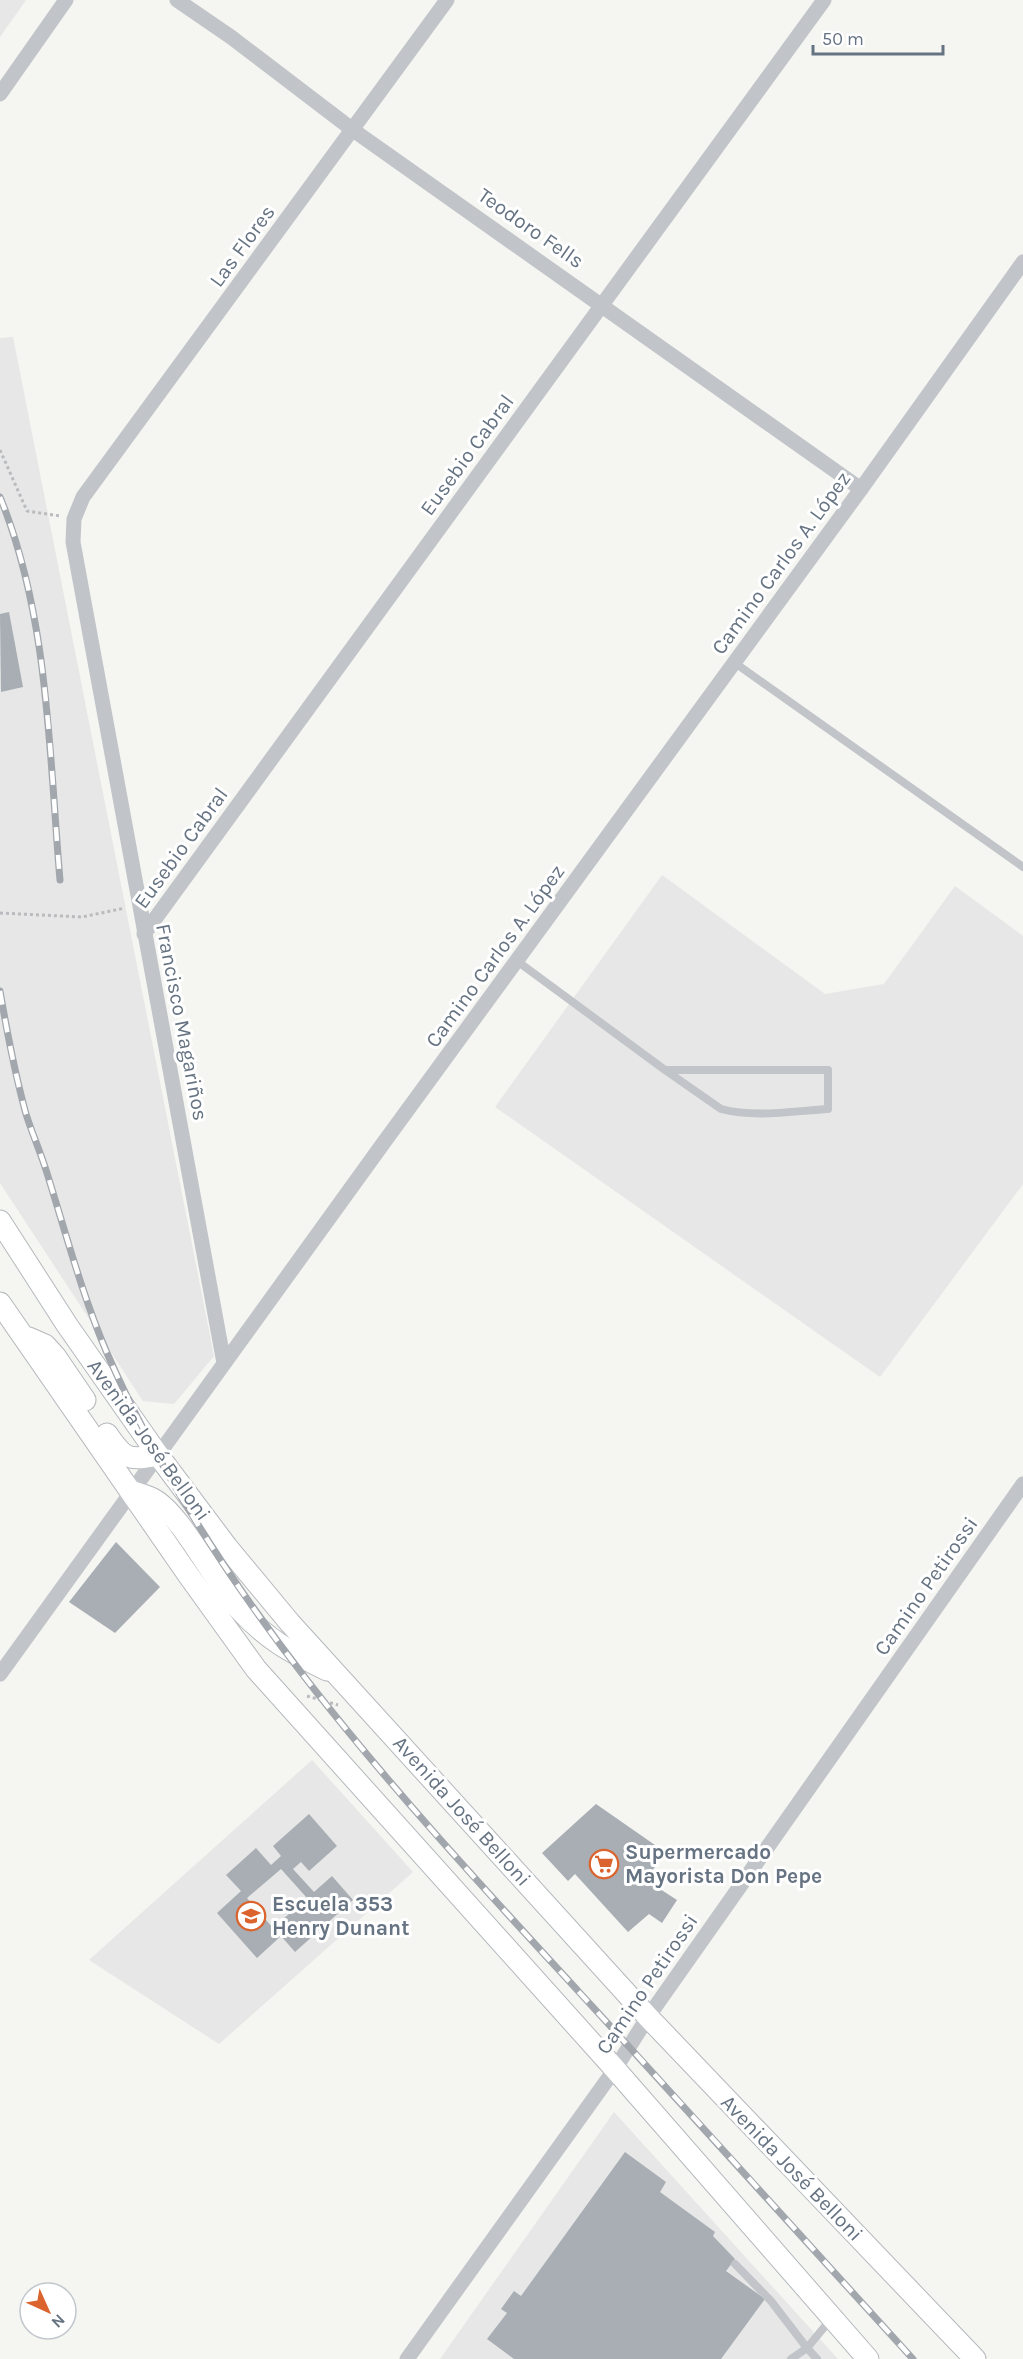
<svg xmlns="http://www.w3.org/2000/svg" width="1023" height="2359" viewBox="0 0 1023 2359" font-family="Karla,sans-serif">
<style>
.built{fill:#e6e7e6}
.building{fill:#a8aeb4;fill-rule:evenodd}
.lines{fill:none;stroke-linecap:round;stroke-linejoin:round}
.secondary-casing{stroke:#b4b8bc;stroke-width:23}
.path{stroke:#b9bbbe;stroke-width:3;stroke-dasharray:3 3;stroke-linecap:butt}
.lane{stroke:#c1c4c8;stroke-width:8}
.street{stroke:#c1c4c8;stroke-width:15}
.secondary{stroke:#fff;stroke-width:21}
.rail-casing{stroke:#a2a7ad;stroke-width:7}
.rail{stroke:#fff;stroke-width:4.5;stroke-dasharray:14;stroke-linecap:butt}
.labels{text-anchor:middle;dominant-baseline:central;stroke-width:6;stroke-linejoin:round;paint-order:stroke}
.street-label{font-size:21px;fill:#667382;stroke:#fff}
.poi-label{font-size:21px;font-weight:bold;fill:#667382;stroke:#fff;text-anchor:start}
</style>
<rect width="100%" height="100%" fill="#f5f6f2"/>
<g class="built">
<polygon points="0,0 26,0 0,37"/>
<polygon points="13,337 214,1356 174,1404 143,1401 0,1183 0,338"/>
<polygon points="662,875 825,994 884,984 955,886 1023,936 1023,1184 880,1377 495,1107"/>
<polygon points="312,1760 413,1872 219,2044 89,1960"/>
<polygon points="614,2112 838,2359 440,2359"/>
</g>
<g class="building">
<polygon points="9,612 23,687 1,692 0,614"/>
<polygon points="116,1542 160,1587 115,1633 69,1602"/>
<polygon points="596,1804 665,1852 646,1880 677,1900 662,1923 649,1914 628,1932 575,1874 568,1881 542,1853"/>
<path d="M309,1814L337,1846L309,1871L301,1862L293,1869L314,1892L332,1876L353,1900L295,1952L281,1936L257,1958L217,1913L241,1891L226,1875L256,1848L271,1865L281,1856L273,1846ZM281,1869L307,1898L273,1928L247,1898Z"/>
<polygon points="625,2152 666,2182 660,2192 715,2232 713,2236 735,2259 726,2271 765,2299 721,2359 514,2359 487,2339 507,2313 501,2309 514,2291 521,2296"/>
</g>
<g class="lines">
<g class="secondary-casing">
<g id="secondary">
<polyline points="0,1221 67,1325 158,1455 227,1547 290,1623 648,2017 975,2359"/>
<polyline points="0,1303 189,1576 256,1669 615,2069 868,2359"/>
<polyline points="29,1338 45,1345 55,1356 85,1400"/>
<path d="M107,1434C124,1459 128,1461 158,1455"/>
<path d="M131,1491C138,1494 146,1495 153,1499C180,1513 214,1581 237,1607C266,1639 290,1652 327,1670"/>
</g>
</g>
<g class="path">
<polyline points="0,450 27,511 60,516"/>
<polyline points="0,913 82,917 125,908"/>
<polyline points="307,1696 338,1705"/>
</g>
<g class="lane">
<polyline points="735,663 1023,867"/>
<path d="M517,961L665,1070H828V1109C794,1111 755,1118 721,1109L665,1070"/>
<polyline points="735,2264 771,2301 807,2348 791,2359"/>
<polyline points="817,2359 807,2348 831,2319"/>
</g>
<g class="street">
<polyline points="177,0 231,37 353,130 861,489"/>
<polyline points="0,94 66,0"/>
<polyline points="144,934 824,0"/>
<polyline points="224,1363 73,542 74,519 83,497 447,0"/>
<polyline points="0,1674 382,1145 861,489 1023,262"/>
<polyline points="407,2359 615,2069 648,2017 1023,1484"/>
</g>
<use href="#secondary" class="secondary"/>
<g class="rail-casing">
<g id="rail">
<path d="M0,497C49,617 49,753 60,880"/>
<path d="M0,991C7,1032 15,1074 26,1114C32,1133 40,1151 46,1170C65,1230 82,1295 107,1353C214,1599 400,1797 579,1992C691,2114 802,2237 913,2359"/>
</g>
</g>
<use href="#rail" class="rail"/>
</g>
<defs>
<g id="supermarket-ring" transform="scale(1.5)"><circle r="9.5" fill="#fff" stroke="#db632d" stroke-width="1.5"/><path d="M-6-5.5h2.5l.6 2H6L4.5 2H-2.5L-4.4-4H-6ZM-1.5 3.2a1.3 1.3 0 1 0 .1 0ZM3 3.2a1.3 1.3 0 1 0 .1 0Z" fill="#db632d"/></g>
<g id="school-ring" transform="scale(1.5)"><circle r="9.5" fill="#fff" stroke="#db632d" stroke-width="1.5"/><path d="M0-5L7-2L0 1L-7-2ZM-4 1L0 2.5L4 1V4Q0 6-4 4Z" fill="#db632d"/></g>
</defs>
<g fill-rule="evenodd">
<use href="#supermarket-ring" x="604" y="1864"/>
<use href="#school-ring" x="251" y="1916"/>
</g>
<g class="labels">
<g class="street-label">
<text transform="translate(531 228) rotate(35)">Teodoro Fells</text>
<text transform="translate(242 246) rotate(-54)">Las Flores</text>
<text transform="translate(467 455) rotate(-54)">Eusebio Cabral</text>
<text transform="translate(781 563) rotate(-54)">Camino Carlos A. López</text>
<text transform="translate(181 848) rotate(-54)">Eusebio Cabral</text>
<text transform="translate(495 956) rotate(-54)">Camino Carlos A. López</text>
<text transform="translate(182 1022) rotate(79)">Francisco Magariños</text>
<text transform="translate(149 1440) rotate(54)">Avenida José Belloni</text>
<text transform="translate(926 1586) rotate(-55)">Camino Petirossi</text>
<text transform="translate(462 1811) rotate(48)">Avenida José Belloni</text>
<text transform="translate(647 1984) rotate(-56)">Camino Petirossi</text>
<text transform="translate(792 2168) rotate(46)">Avenida José Belloni</text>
</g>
<g class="poi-label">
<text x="625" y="1852">Supermercado<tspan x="625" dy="24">Mayorista Don Pepe</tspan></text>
<text x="272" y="1904">Escuela 353<tspan x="272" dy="24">Henry Dunant</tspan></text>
</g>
</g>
<g transform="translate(48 2311) rotate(135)"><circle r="28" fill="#ffffff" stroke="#c2c7cd" stroke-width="1.5"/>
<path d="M0-4.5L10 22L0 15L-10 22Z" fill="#db632d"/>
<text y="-9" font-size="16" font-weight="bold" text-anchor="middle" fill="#667382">N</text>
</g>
<path d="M813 45v9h130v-9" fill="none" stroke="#667382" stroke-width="3"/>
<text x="822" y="45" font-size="18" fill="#667382" stroke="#ffffff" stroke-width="4.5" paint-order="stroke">50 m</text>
</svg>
